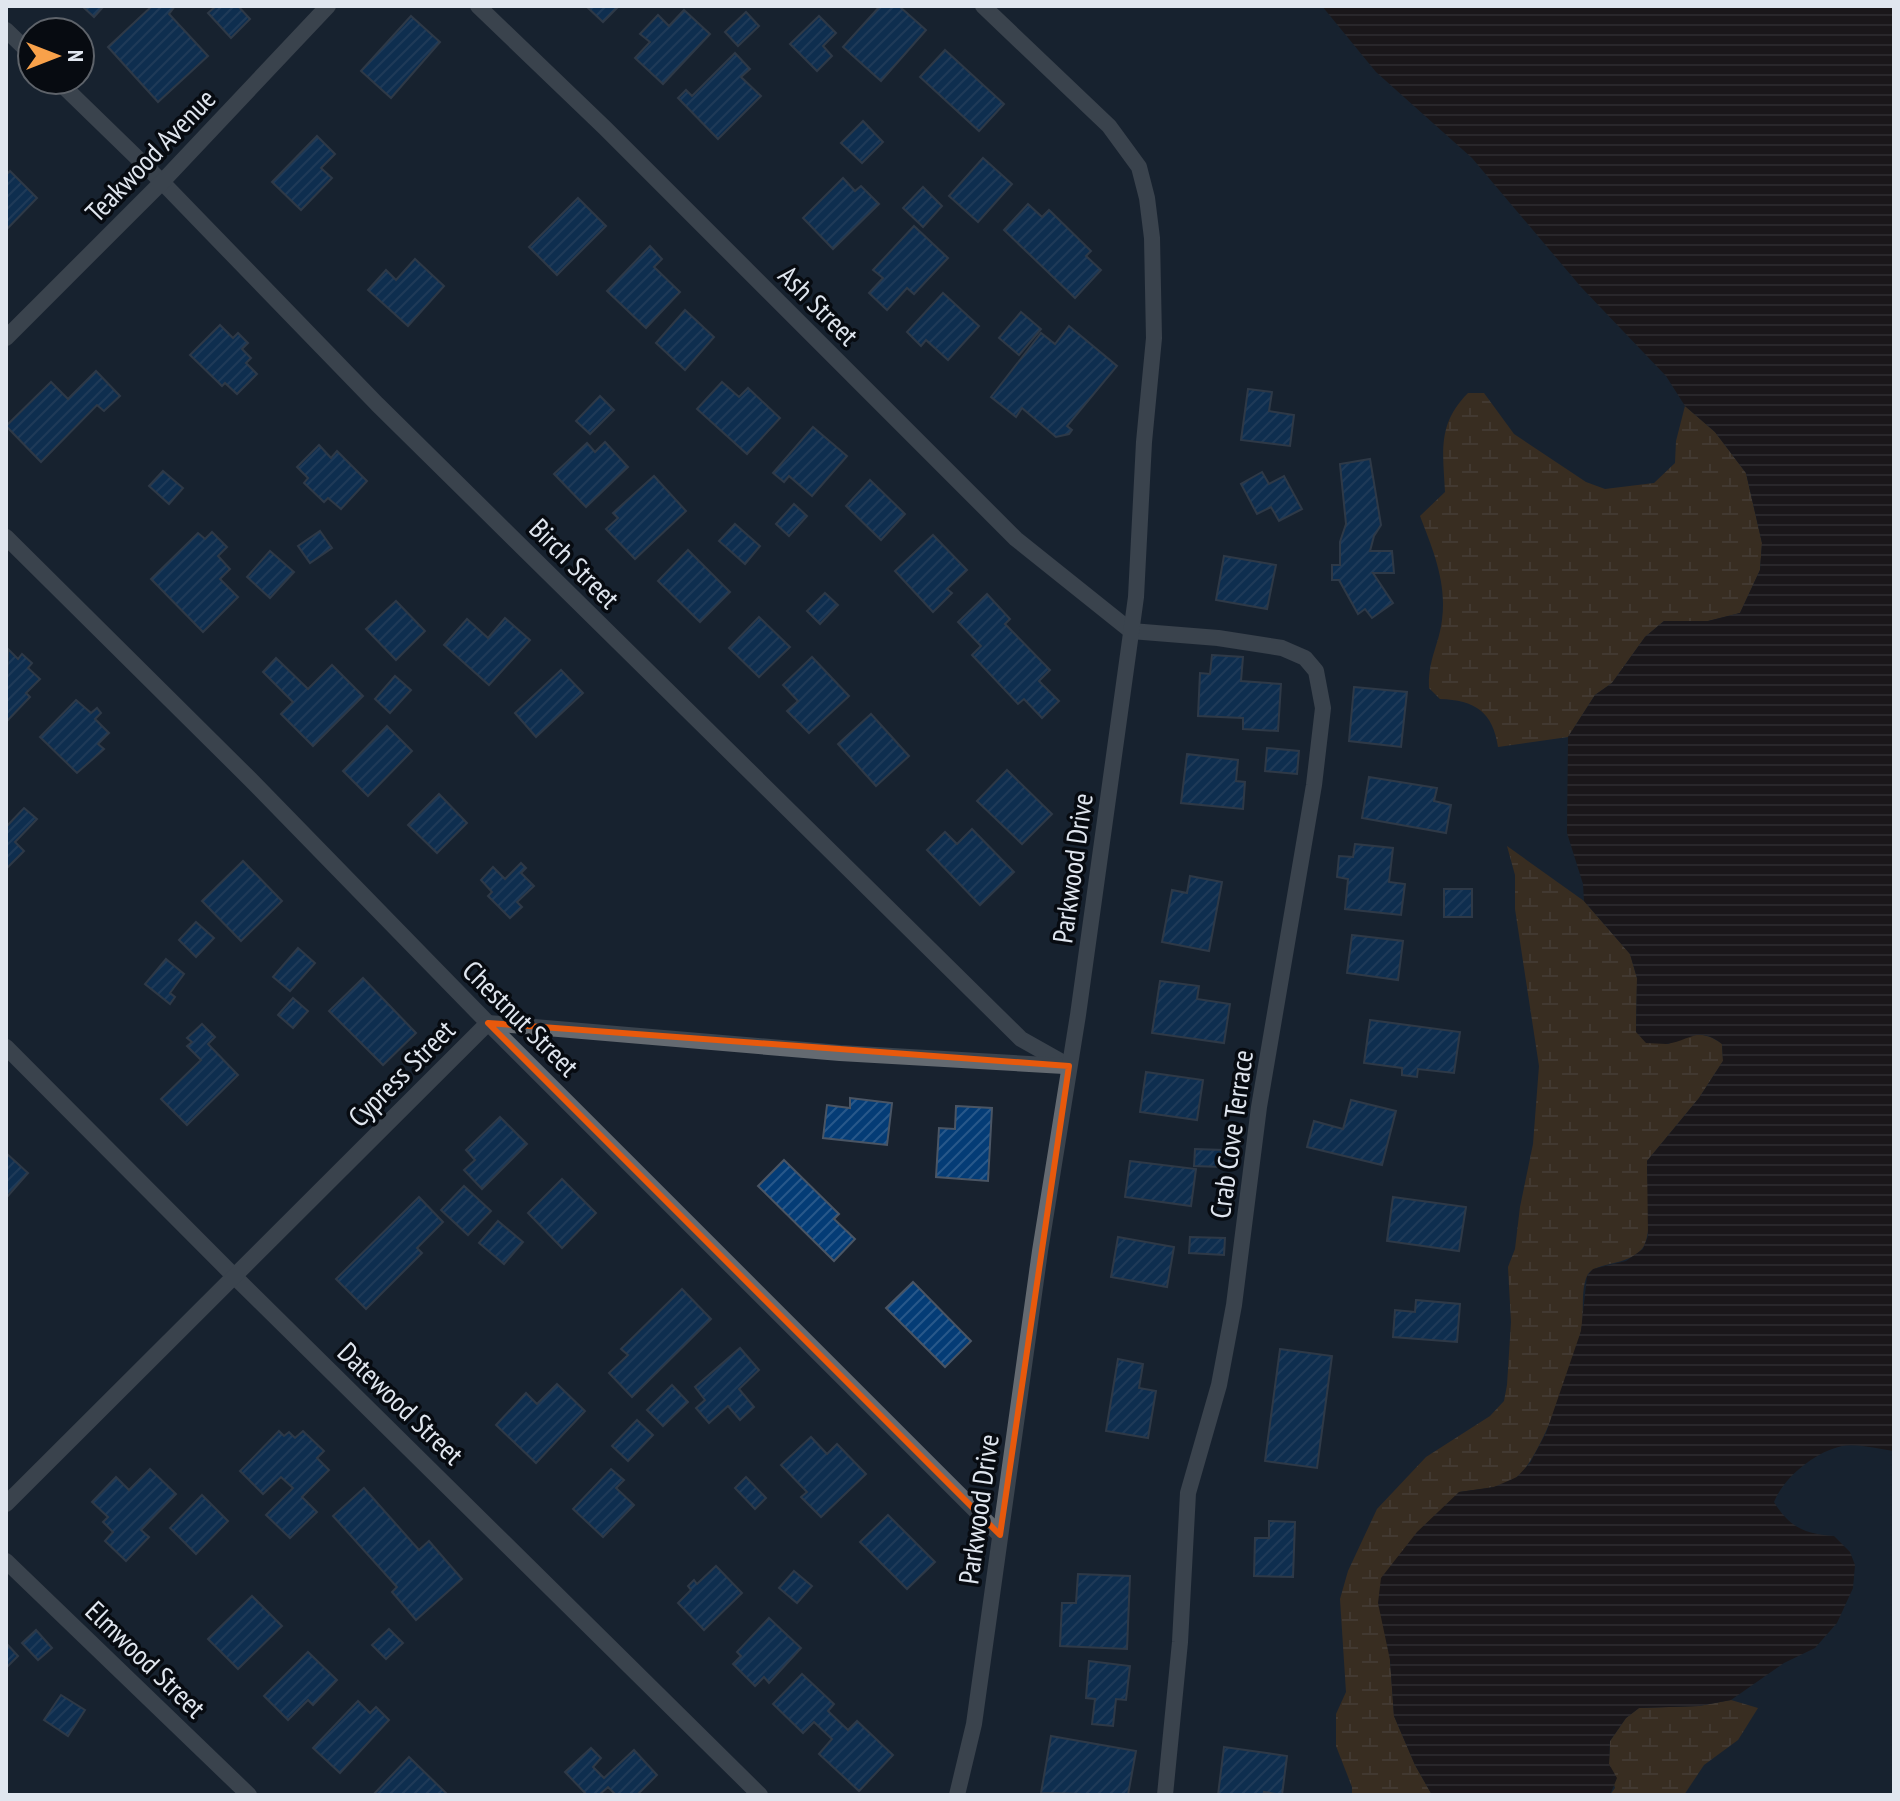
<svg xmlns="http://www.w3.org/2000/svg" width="1900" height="1801" viewBox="0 0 1900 1801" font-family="'PT Sans Narrow',sans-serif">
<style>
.wetland{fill:url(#wetland-marsh)}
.water{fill:url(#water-rules)}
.building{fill:url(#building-hatch);stroke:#4a5564;stroke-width:2}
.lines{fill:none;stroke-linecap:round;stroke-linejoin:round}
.minor{stroke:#646a71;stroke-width:16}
.marked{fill:none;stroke:#e8590c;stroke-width:6;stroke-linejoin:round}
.labels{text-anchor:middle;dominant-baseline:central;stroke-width:7;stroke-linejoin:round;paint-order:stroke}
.street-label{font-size:28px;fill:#e0e6ef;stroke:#070b11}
</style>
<defs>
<pattern id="wetland-marsh" width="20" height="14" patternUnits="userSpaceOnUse" patternTransform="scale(2)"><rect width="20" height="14" fill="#613a10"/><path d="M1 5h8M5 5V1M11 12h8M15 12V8" fill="none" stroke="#775633"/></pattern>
<pattern id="water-rules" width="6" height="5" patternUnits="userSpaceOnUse" patternTransform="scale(2)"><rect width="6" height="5" fill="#1d0a00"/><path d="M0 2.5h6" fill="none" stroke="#3e2e26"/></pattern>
<pattern id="building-hatch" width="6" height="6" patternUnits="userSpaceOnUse" patternTransform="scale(2)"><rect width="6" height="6" fill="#043c76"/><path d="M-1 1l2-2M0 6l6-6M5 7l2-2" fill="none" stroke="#28588a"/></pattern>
</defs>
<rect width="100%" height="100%" fill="#18222f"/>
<g class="wetland">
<path d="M1468,393H1484L1514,434L1586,482L1605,489L1654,483L1675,463L1676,441L1685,406L1715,432L1746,473L1762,543L1760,570L1740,613L1708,621H1664L1645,637L1612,683L1595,695L1568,737L1498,747C1493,712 1475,700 1440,699L1429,688C1428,659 1439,645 1442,620C1447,582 1433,550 1420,516L1445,492C1443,452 1437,424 1468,393Z"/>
<path d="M1507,846L1584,901L1630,954L1637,978L1636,1032L1668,1044C1690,1035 1701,1029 1722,1044L1723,1061L1699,1098L1647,1161C1647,1182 1653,1229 1644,1246C1632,1267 1593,1261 1587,1276C1580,1292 1585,1315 1581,1331C1574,1363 1542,1457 1518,1476C1502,1489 1478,1489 1459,1492L1390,1660L1394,1716L1415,1765L1432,1795H1352V1787L1336,1746V1714L1346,1692L1340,1599L1348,1571L1377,1509L1426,1457L1490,1416L1504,1401L1507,1385L1511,1322L1508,1267L1515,1249L1520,1207L1533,1144L1539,1066L1515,909V875Z"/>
<polygon points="1731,1700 1758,1708 1738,1740 1704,1765 1684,1795 1610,1795 1615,1788 1609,1764 1610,1741 1626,1718 1639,1708 1699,1706"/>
</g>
<path class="water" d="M1322,6H1894V1451C1879,1449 1857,1443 1842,1446C1815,1452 1784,1477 1774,1502C1789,1527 1805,1534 1834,1536L1850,1552L1855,1565L1853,1588L1837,1623L1815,1648L1784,1663L1731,1700L1699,1706L1639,1708L1626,1718L1610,1741L1609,1764L1617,1778L1610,1795H1432L1415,1765L1394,1716L1390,1660L1378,1603L1381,1578L1417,1532L1459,1492L1494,1487L1517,1477L1530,1463L1546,1433L1581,1331L1587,1276L1593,1269L1626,1261L1643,1249L1648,1236L1647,1161L1699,1098L1723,1061L1722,1044C1697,1025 1691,1041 1666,1044C1660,1044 1652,1043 1646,1043L1636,1032L1637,978L1630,954L1584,901L1583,884L1567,833L1568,737L1595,695L1612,683L1645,637L1664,621H1708L1740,613L1760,570L1762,543L1746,473L1715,432L1685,406L1666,376L1581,287L1472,158L1376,72Z"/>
<g class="building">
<polygon points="82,6 104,6 94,17"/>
<polygon points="152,6 175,6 169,14 208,56 158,102 108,47"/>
<polygon points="216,6 238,6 250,19 231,38 208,13"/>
<polygon points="586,6 619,6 603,22"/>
<polygon points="880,6 899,6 926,30 881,81 843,47"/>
<polygon points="684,10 710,34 663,84 635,58 650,42 640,34 658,15 669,26"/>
<polygon points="746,12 759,26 738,46 725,32"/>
<polygon points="411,16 440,42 391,98 361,71"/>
<polygon points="819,16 836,33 823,46 832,56 817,71 790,44"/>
<polygon points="945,50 1004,104 979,131 920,77"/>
<polygon points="735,53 750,69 741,77 761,96 718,139 678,98 686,90 692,96"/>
<polygon points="863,121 883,142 862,163 841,143"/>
<polygon points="317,136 335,154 321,168 332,178 301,210 272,182"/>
<polygon points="983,158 1012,184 978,222 949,196"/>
<polygon points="10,171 37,198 6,230 6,175"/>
<polygon points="843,178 855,191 861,186 879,204 833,249 803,218"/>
<polygon points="923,187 942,206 923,227 903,208"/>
<polygon points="578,198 606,226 557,275 529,247"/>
<polygon points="1028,204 1042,217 1049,210 1091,251 1086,256 1101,270 1075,298 1004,230"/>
<polygon points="914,226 948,258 914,294 907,288 887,310 869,293 883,278 873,270"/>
<polygon points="650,246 662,259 654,267 680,292 646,328 607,291"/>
<polygon points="415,259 444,286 408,326 368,290 386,270 396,280"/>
<polygon points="943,293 979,326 948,360 926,340 921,346 907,332"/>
<polygon points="685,310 714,337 685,370 656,343"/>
<polygon points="1021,312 1041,329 1019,355 999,338"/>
<polygon points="220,325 233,338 238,333 248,343 242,349 251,358 246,363 257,374 237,394 225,383 222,386 190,355"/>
<polygon points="1069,326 1117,366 1067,426 1072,430 1069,434 1056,437 1022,408 1016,417 991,397 1041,333 1055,344"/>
<polygon points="96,371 120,396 104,411 97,405 41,462 6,426 51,382 68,399"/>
<polygon points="722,382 739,397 748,388 780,418 747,454 697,409"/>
<polygon points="1248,389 1272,392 1269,411 1294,415 1290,446 1241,440"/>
<polygon points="600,396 614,410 590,434 576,421"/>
<polygon points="813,427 847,456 812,496 789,476 784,482 773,473"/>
<polygon points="605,442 628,467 586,507 554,474 587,443 595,452"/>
<polygon points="319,445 331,458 337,451 367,481 341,509 328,498 324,502 304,483 308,478 297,467"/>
<polygon points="1370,459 1381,525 1374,536 1370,551 1392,551 1394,573 1373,573 1393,603 1372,618 1365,609 1358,614 1339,580 1332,580 1332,565 1340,565 1340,542 1346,524 1340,464"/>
<polygon points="163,471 183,488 169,504 149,486"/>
<polygon points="1262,472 1269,484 1284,476 1302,509 1279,521 1271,507 1257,514 1241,484"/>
<polygon points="654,476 686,511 635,559 606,529 618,518 613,513"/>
<polygon points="870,480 905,514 881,540 846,506"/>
<polygon points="794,504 807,516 789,536 776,524"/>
<polygon points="735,524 760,546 745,564 719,541"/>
<polygon points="320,531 332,548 310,563 298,546"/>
<polygon points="212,532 227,547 218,556 230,569 220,579 238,597 203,632 151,579 198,533 205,539"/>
<polygon points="933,535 967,570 947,589 952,593 933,612 895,571"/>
<polygon points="688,550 730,592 700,622 658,581"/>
<polygon points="270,551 294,572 270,598 247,577"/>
<polygon points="1224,556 1276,565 1267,609 1216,600"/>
<polygon points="825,593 838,605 820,624 807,611"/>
<polygon points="987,594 1010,619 1005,624 1050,670 1039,681 1059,701 1042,718 1024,699 1018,704 972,655 981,646 958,622"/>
<polygon points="396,601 425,631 396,660 366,629"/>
<polygon points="759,617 790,647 759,677 729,648"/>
<polygon points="505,618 530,640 489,685 444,645 467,619 488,638"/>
<polygon points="8,649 18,659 22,654 32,663 28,668 40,679 26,693 30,697 8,720 6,718"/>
<polygon points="1212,655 1243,657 1241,681 1281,684 1278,731 1243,729 1243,718 1198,716 1200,673 1210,674"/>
<polygon points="812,657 849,696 809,733 787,711 798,701 783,685"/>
<polygon points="276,658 308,689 332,665 363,696 313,746 281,714 293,702 263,672"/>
<polygon points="561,670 583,693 536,737 515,713"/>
<polygon points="395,676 411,690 390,713 375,699"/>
<polygon points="1354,687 1407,692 1401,747 1349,741"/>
<polygon points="76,700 91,713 97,708 101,713 95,719 109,733 98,744 104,749 77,773 40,737"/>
<polygon points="871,714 909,756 876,786 838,744"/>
<polygon points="387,726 412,751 368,796 343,771"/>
<polygon points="1267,748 1299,751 1297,774 1265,771"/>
<polygon points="1187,754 1238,760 1236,781 1245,782 1243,809 1181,803"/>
<polygon points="1007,770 1052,814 1022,844 977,801"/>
<polygon points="1369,777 1437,788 1434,801 1451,805 1446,833 1362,818"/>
<polygon points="439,794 467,823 437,853 408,825"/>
<polygon points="24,808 37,819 15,842 24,851 6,869 6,827"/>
<polygon points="972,829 1014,872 980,905 927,850 945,832 957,844"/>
<polygon points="1355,844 1393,848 1389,882 1405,884 1401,915 1345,909 1348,879 1337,877 1339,856 1353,857"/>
<polygon points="243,861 282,901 241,941 202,901"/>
<polygon points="521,863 526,868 521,873 534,886 517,902 522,907 510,918 488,896 492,892 481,880 493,867 505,879"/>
<polygon points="1190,876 1222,882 1209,951 1162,942 1172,890 1187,893"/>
<rect x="1444" y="889" width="28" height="28"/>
<polygon points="196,922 214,938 196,957 179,940"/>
<polygon points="1352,935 1403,941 1398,980 1347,973"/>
<polygon points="298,948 315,963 290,991 273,977"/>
<polygon points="166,959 184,974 170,993 175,997 170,1004 145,984"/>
<polygon points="363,978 416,1033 383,1065 329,1011"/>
<polygon points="1160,981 1199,986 1197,999 1230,1004 1224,1043 1152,1033"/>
<polygon points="293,998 308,1011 293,1028 278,1015"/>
<polygon points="1370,1020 1460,1032 1454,1073 1418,1069 1417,1077 1402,1075 1402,1068 1364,1063"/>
<polygon points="202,1024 215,1037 208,1044 238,1075 187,1125 161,1099 201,1060 187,1046 192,1042 187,1038"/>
<polygon points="1146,1072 1203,1080 1197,1120 1140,1112"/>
<polygon points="850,1098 892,1103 887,1145 823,1138 827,1105 850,1108"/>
<polygon points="1351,1100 1396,1111 1382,1165 1307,1147 1314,1121 1343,1129"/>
<polygon points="956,1106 992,1108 988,1181 936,1177 939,1128 955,1129"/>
<polygon points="500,1117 527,1144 482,1189 464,1170 475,1160 466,1150"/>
<polygon points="1195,1149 1223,1150 1222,1167 1194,1166"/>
<polygon points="6,1153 28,1173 6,1198"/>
<polygon points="784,1160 839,1214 834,1219 855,1239 834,1261 758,1186"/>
<polygon points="1130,1161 1196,1169 1191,1206 1125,1197"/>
<polygon points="562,1179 596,1213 562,1248 528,1213"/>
<polygon points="464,1186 491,1211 468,1235 441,1210"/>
<polygon points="419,1197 443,1222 417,1248 422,1253 366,1309 336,1279"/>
<polygon points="1393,1197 1466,1207 1459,1251 1387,1241"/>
<polygon points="498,1221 523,1242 504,1264 479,1243"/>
<polygon points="1118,1237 1174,1247 1167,1287 1111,1277"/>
<polygon points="1190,1237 1225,1238 1224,1255 1189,1253"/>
<polygon points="913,1282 971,1341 945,1367 886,1308"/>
<polygon points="682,1289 711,1319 632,1397 609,1373 628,1355 621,1349"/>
<polygon points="1416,1300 1460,1304 1457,1342 1393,1337 1395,1310 1415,1312"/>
<polygon points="740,1348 759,1370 739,1389 754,1407 740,1420 728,1406 709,1423 696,1408 705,1400 695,1387"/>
<polygon points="1280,1349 1332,1356 1317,1468 1265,1461"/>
<polygon points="1118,1359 1143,1364 1139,1388 1156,1391 1148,1438 1106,1431"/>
<polygon points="557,1384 585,1411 536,1463 496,1425 526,1393 537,1404"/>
<polygon points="672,1385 688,1402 663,1426 647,1410"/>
<polygon points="637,1420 653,1435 628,1461 612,1446"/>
<polygon points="279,1431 284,1436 289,1432 295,1438 303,1431 324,1451 317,1458 329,1470 302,1497 317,1512 290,1538 266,1515 293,1488 281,1477 263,1494 240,1471"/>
<polygon points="811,1437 827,1454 837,1444 866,1474 821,1517 801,1497 807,1492 781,1465"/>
<polygon points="150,1469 176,1494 141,1530 149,1537 126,1561 105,1541 113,1532 103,1522 108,1517 92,1502 116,1477 129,1490"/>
<polygon points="611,1469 624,1480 616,1488 634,1505 603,1537 573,1509"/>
<polygon points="746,1477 766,1498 755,1509 735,1488"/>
<polygon points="364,1488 419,1550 429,1541 462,1579 416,1620 392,1592 397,1587 333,1516"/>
<polygon points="202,1495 228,1521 196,1554 170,1528"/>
<polygon points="888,1515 935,1562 907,1589 860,1542"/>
<polygon points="1269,1521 1295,1522 1293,1577 1254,1576 1255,1538 1269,1538"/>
<polygon points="716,1566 742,1593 704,1630 678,1603 691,1590 688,1586 694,1580 697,1584"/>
<polygon points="794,1571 812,1586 797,1603 779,1588"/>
<polygon points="1078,1574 1130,1576 1127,1649 1060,1646 1062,1603 1076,1603"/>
<polygon points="252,1596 282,1626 238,1669 208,1639"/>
<polygon points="769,1618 801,1648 769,1683 764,1677 755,1686 733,1664 741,1656 737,1652"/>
<polygon points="389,1629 403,1643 386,1659 372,1645"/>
<polygon points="36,1630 52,1648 38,1660 22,1643"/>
<polygon points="6,1643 18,1656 6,1668"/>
<polygon points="308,1652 337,1680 313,1705 308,1700 288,1720 264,1696"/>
<polygon points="1089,1661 1130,1666 1126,1700 1116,1699 1113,1726 1092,1724 1095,1699 1086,1698"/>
<polygon points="802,1674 834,1704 828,1711 848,1730 857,1721 893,1755 859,1791 819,1754 832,1739 814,1722 803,1733 773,1704"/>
<polygon points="61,1695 85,1710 68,1736 44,1720"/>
<polygon points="358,1701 370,1713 376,1707 389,1720 340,1773 313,1748"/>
<polygon points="1051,1736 1136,1751 1128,1795 1041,1793"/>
<polygon points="1224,1747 1287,1756 1282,1795 1264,1792 1263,1795 1218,1795"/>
<polygon points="591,1748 601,1758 593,1767 604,1778 634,1750 657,1775 637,1795 616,1795 608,1787 599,1795 587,1795 565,1772"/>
<polygon points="409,1757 448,1795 373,1795"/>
</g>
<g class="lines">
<g class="minor">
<polyline points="478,6 605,128 1016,539 1131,631 1218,638 1282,648 1305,658 1316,671 1323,708 1314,785 1259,1107 1234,1305 1219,1385 1188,1493 1180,1642 1165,1795"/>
<polyline points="6,30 32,55"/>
<polyline points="57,80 162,182 377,404 1021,1039 1069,1066"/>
<polyline points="6,338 162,182 328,6"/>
<polyline points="6,537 250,779 488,1023 1000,1535"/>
<polyline points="6,1047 235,1277 760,1795"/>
<polyline points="6,1504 488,1023 840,1053 1064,1066"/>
<polyline points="6,1561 249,1795"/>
<polyline points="957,1795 974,1724 1040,1251 1078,1015 1136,597 1144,442 1154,338 1152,238 1147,198 1139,167 1109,126 983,6"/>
</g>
</g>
<path d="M0 0H1900V1801H0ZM488,1023L1069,1066L1000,1535Z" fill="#18222f" fill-opacity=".55" fill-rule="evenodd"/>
<path class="marked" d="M488,1023L1069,1066L1000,1535Z"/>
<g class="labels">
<g class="street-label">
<text transform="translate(150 155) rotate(-46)">Teakwood Avenue</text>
<text transform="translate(819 305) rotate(45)">Ash Street</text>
<text transform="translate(575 563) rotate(45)">Birch Street</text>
<text transform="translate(1072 868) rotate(-82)">Parkwood Drive</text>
<text transform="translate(521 1018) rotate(45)">Chestnut Street</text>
<text transform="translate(401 1073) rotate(-45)">Cypress Street</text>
<text transform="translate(1231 1134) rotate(-82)">Crab Cove Terrace</text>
<text transform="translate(401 1403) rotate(44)">Datewood Street</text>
<text transform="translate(978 1509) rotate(-82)">Parkwood Drive</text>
<text transform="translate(146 1659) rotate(44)">Elmwood Street</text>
</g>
</g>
<rect width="1900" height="1801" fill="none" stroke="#e0e6ef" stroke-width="16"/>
<g transform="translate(56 56) rotate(90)"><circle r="38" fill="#070b11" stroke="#5e636a" stroke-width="2"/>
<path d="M0-6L14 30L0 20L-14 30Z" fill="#f8a14a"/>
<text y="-12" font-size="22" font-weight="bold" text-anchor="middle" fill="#e0e6ef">N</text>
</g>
</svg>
